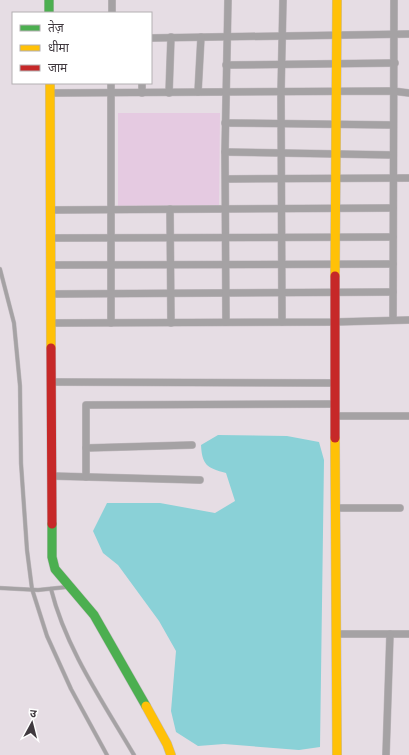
<svg xmlns="http://www.w3.org/2000/svg" width="409" height="755" viewBox="0 0 409 755" font-family="Figtree,'Noto Sans Devanagari',sans-serif">
<style>
.green{fill:#e5cae1}
.water{fill:#8ad1d7}
.lines{fill:none;stroke-linecap:round;stroke-linejoin:round}
.lane-casing{stroke:#c1babf;stroke-width:4.5}
.street-casing{stroke:#c1babf;stroke-width:8}
.fast-casing{stroke:#c1babf;stroke-width:10}
.slow-casing{stroke:#c1babf;stroke-width:10}
.jam-casing{stroke:#c1babf;stroke-width:10}
.lane{stroke:#a5a2a4;stroke-width:3.5}
.street{stroke:#a5a2a4;stroke-width:7}
.fast{stroke:#4caf50;stroke-width:9}
.slow{stroke:#ffc107;stroke-width:9}
.jam{stroke:#c62828;stroke-width:9}
</style>
<rect width="100%" height="100%" fill="#e6dde4"/>
<polygon class="green" points="118,113 220,113 219,211 118,210"/>
<path class="water" d="M218,435L287,436L319,442L324,460L320,747L299,750L224,744L198,746L176,732L171,711L176,651L159,621L118,565L103,553L93,531L107,503H160L215,513L235,501L226,473C207,468 202,465 201,445Z"/>
<g class="lines">
<g class="lane-casing">
<g id="lane">
<polyline points="0,269 14,323 20,386 21,463 27,550 32,589 47,636 71,689 107,755"/>
<polyline points="0,588 38,590 67,587"/>
<path d="M51,589C66,649 103,702 134,755"/>
</g>
</g>
<g class="street-casing">
<g id="street">
<polyline points="112,13 112,0"/>
<polyline points="151,38 409,34"/>
<polyline points="226,65 395,63"/>
<polyline points="111,83 111,323"/>
<polyline points="198,92 201,37"/>
<polyline points="50,93 393,91 409,93"/>
<polyline points="142,93 142,83"/>
<polyline points="169,93 171,37"/>
<polyline points="225,123 393,125"/>
<polyline points="225,152 393,155"/>
<polyline points="226,179 409,178"/>
<polyline points="170,209 171,323"/>
<polyline points="50,210 393,208"/>
<polyline points="51,238 393,237"/>
<polyline points="51,265 393,264"/>
<polyline points="52,294 393,292"/>
<polyline points="393,320 394,0"/>
<polyline points="226,322 225,152 228,0"/>
<polyline points="282,322 281,92 283,0"/>
<polyline points="52,323 335,322 409,320"/>
<polyline points="52,382 335,383"/>
<polyline points="335,416 409,416"/>
<polyline points="86,448 192,445"/>
<polyline points="52,476 200,480"/>
<polyline points="86,477 86,405 335,404"/>
<polyline points="336,508 400,508"/>
<polyline points="337,634 409,634"/>
<polyline points="386,755 390,634"/>
</g>
</g>
<g class="fast-casing">
<g id="fast">
<polyline points="49,0 49,13"/>
<polyline points="52,524 52,557 55,569 94,615 146,706"/>
</g>
</g>
<g class="slow-casing">
<g id="slow">
<polyline points="50,83 51,348"/>
<polyline points="335,276 337,0"/>
<polyline points="335,438 337,755"/>
<polyline points="146,706 167,744 171,755"/>
</g>
</g>
<g class="jam-casing">
<g id="jam">
<polyline points="51,348 52,524"/>
<polyline points="335,438 335,276"/>
</g>
</g>
<use href="#lane" class="lane"/>
<use href="#street" class="street"/>
<use href="#fast" class="fast"/>
<use href="#slow" class="slow"/>
<use href="#jam" class="jam"/>
</g>
<rect x="12" y="12" width="140" height="72" fill="#ffffff" stroke="#b3b0b2"/>
<rect x="20" y="25" width="20" height="6" fill="#4caf50" stroke="#b3b0b2"/>
<text x="48" y="32" font-size="12" fill="#40393f">तेज़</text>
<rect x="20" y="45" width="20" height="6" fill="#ffc107" stroke="#b3b0b2"/>
<text x="48" y="52" font-size="12" fill="#40393f">धीमा</text>
<rect x="20" y="65" width="20" height="6" fill="#c62828" stroke="#b3b0b2"/>
<text x="48" y="72" font-size="12" fill="#40393f">जाम</text>
<g transform="translate(32 723) rotate(7)" stroke="#ffffff" stroke-width="3" paint-order="stroke">
<path d="M0-3L7 15L0 10L-7 15Z" fill="#40393f"/>
<text y="-6" font-size="11" font-weight="bold" text-anchor="middle" fill="#40393f">उ</text>
</g>
</svg>
